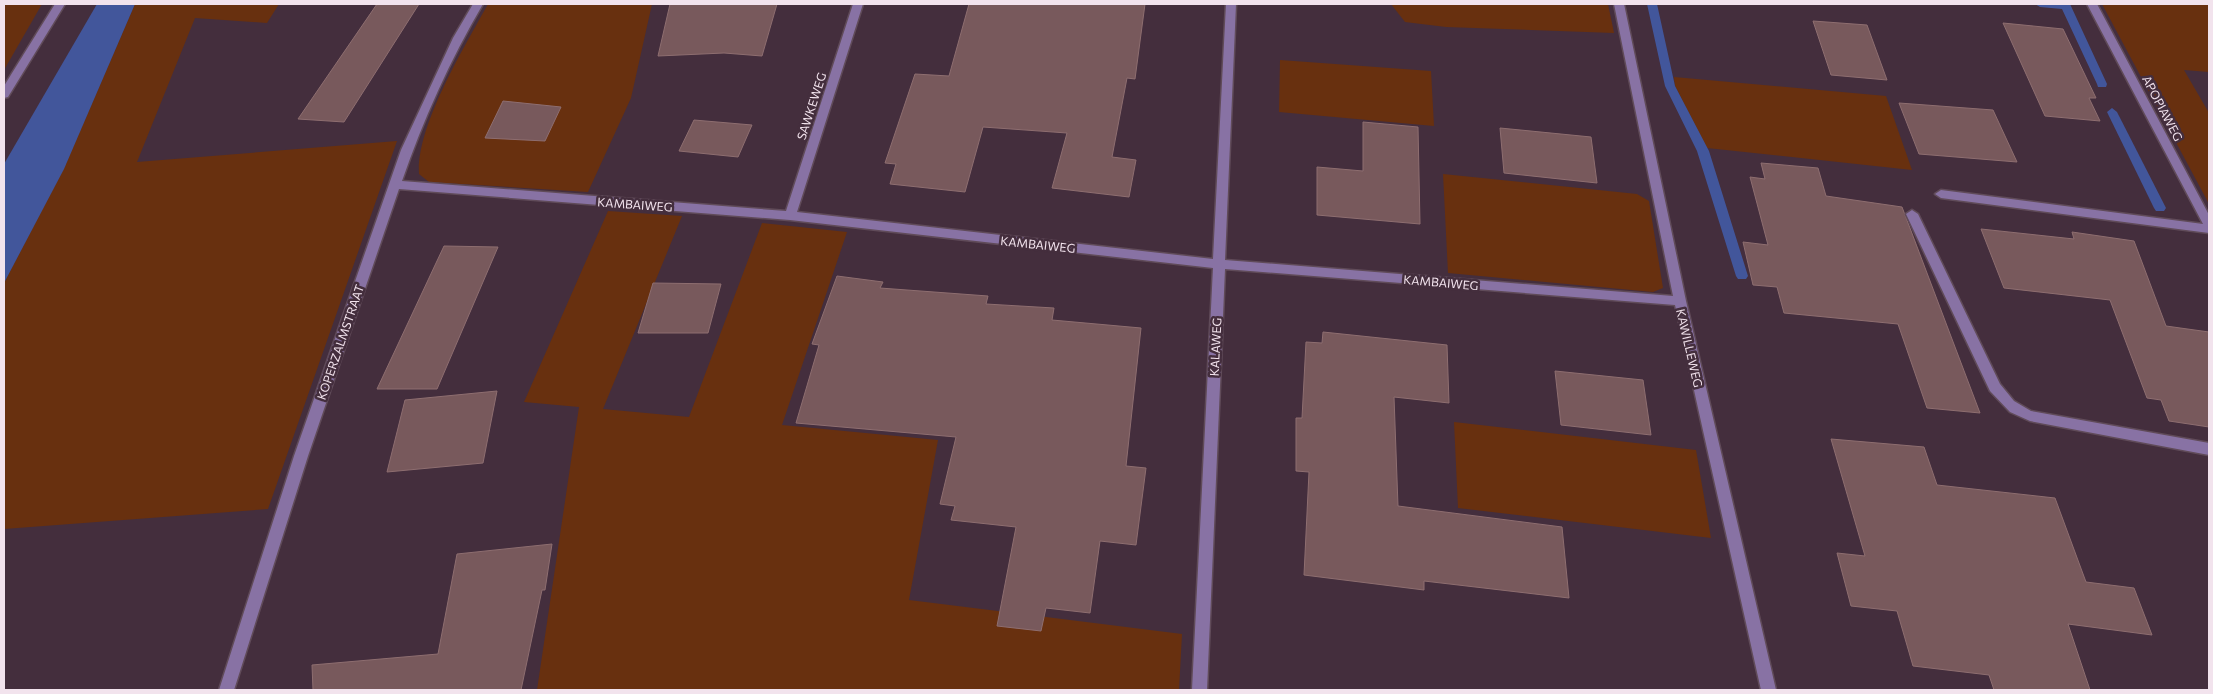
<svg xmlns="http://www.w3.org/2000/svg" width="2213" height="694" viewBox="0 0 2213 694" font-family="Commissioner,sans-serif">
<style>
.green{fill:#68300f}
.water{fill:#42569b}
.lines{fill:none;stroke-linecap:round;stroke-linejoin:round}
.stream{fill:#42569b;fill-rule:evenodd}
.building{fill:#78595c;stroke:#8e6e70}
.minor-casing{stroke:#604b59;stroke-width:3}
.minor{fill:#8872a4;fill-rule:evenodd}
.labels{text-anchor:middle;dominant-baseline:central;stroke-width:5;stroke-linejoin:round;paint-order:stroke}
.street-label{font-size:12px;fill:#f2e3ed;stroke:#442e3d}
</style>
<rect width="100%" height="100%" fill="#442e3d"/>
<g class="green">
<polygon points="4,4 42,4 4,70"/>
<polygon points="135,4 279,4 267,23 195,18 137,162 397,141 268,509 4,529 4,283 64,168"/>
<path d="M488,4H652L631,98L588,192L429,182L419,174C416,126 465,46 488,4Z"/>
<polygon points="1391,4 1608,4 1614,33 1446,27 1405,22"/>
<polygon points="2102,4 2209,4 2209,72 2184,70 2209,113 2209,204"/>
<polygon points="1280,60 1431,71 1434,126 1279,112"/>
<polygon points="1674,77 1886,96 1912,170 1707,148 1675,86"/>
<polygon points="1443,174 1637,194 1649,201 1663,288 1653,292 1448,273"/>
<polygon points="608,211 682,216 603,409 689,417 762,223 847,232 782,425 938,440 909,600 1182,634 1179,690 537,690 579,407 524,402"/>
<polygon points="1454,422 1696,450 1711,538 1458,508"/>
</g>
<polygon class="water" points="97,4 135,4 64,169 4,283 4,164"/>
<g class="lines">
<g class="stream">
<polygon points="1647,4 1657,4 1675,86 1709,151 1748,276 1746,279 1738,279 1736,276 1697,151 1665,86"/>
<polygon points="2035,4 2070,4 2107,84 2106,87 2098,87 2097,84 2062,9 2040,7"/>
<polygon points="2112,108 2117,112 2166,208 2164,211 2156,211 2154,208 2107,112"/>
</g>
</g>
<g class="building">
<polygon points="377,4 419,4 344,122 298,119"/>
<polygon points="670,4 777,4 762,56 724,53 658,56"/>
<polygon points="969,4 1145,4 1135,79 1127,78 1112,157 1136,160 1129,197 1052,188 1067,133 983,127 965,192 890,184 896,164 885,163 915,74 949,76"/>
<polygon points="1813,21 1867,25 1887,80 1831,75"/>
<polygon points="2003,23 2063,29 2096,98 2089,98 2100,121 2045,116"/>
<polygon points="503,101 561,107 545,141 485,138"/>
<polygon points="1899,103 1993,110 2017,162 1919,154"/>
<polygon points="694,120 752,125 738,157 679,151"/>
<polygon points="1363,122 1418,127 1420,224 1317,215 1317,167 1363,171"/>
<polygon points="1500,128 1591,137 1597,183 1504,173"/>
<polygon points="1761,163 1818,168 1826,196 1902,207 1980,413 1927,408 1898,324 1784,313 1777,287 1753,285 1743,242 1768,245 1750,177 1765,179"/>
<polygon points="1981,229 2074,239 2072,232 2134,241 2166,326 2209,332 2209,427 2169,421 2161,400 2147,398 2110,300 2004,288"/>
<polygon points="444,246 498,247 437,389 377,389"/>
<polygon points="837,276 883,282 880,288 988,296 986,304 1054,308 1052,320 1141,328 1126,466 1146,468 1136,545 1100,541 1090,613 1046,608 1041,631 997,626 1016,527 951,520 955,506 940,504 956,437 796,423 819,345 812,344"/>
<polygon points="653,283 721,284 708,333 638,333"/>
<polygon points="1323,332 1447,345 1449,403 1394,397 1398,506 1562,527 1569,598 1424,581 1424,590 1304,575 1309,472 1296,471 1296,418 1302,418 1306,342 1322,343"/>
<polygon points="1555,371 1643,380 1651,435 1561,425"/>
<polygon points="497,391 483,463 387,472 405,400"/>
<polygon points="1831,439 1924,447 1937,485 2055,498 2086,582 2134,588 2152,635 2068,624 2090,690 1994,690 1989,675 1913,666 1897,611 1851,606 1837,553 1865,556"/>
<polygon points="552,544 545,590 542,590 521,690 313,690 312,665 438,654 457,554"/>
</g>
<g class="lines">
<g class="minor-casing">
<g id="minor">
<polygon points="55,4 65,4 8,97 4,98 4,86"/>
<path d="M473,4H483C450,60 423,120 402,181L786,211L853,4H863L797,212L1213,259L1226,4H1236L1225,260L1673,296L1614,4H1624L1686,301L1776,690H1761L1675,305L1225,269L1207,690H1192L1213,268L790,220L399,189L308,456L234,690H219L294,456L401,150L453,38Z"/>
<polygon points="2087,4 2097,4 2209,215 2209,233 1941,198 1935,194 1941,190 2203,224"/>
<polygon points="1912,210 1918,214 2000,384 2014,401 2031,411 2209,443 2209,455 2030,421 2010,412 1990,391 1906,214"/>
</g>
</g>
<use href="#minor" class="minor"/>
</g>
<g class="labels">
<g class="street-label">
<text transform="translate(811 106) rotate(-72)">SAWKEWEG</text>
<text transform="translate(2163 108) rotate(62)">APOPIAWEG</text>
<text transform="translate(635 204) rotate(4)">KAMBAIWEG</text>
<text transform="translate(1038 244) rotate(6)">KAMBAIWEG</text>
<text transform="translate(1441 282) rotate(5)">KAMBAIWEG</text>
<text transform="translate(340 342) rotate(-71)">KOPERZALMSTRAAT</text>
<text transform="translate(1215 347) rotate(-87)">KALAWEG</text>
<text transform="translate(1690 348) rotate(77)">KAWILLEWEG</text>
</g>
</g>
<rect width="2213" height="694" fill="none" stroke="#f2e3ed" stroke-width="10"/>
</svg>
